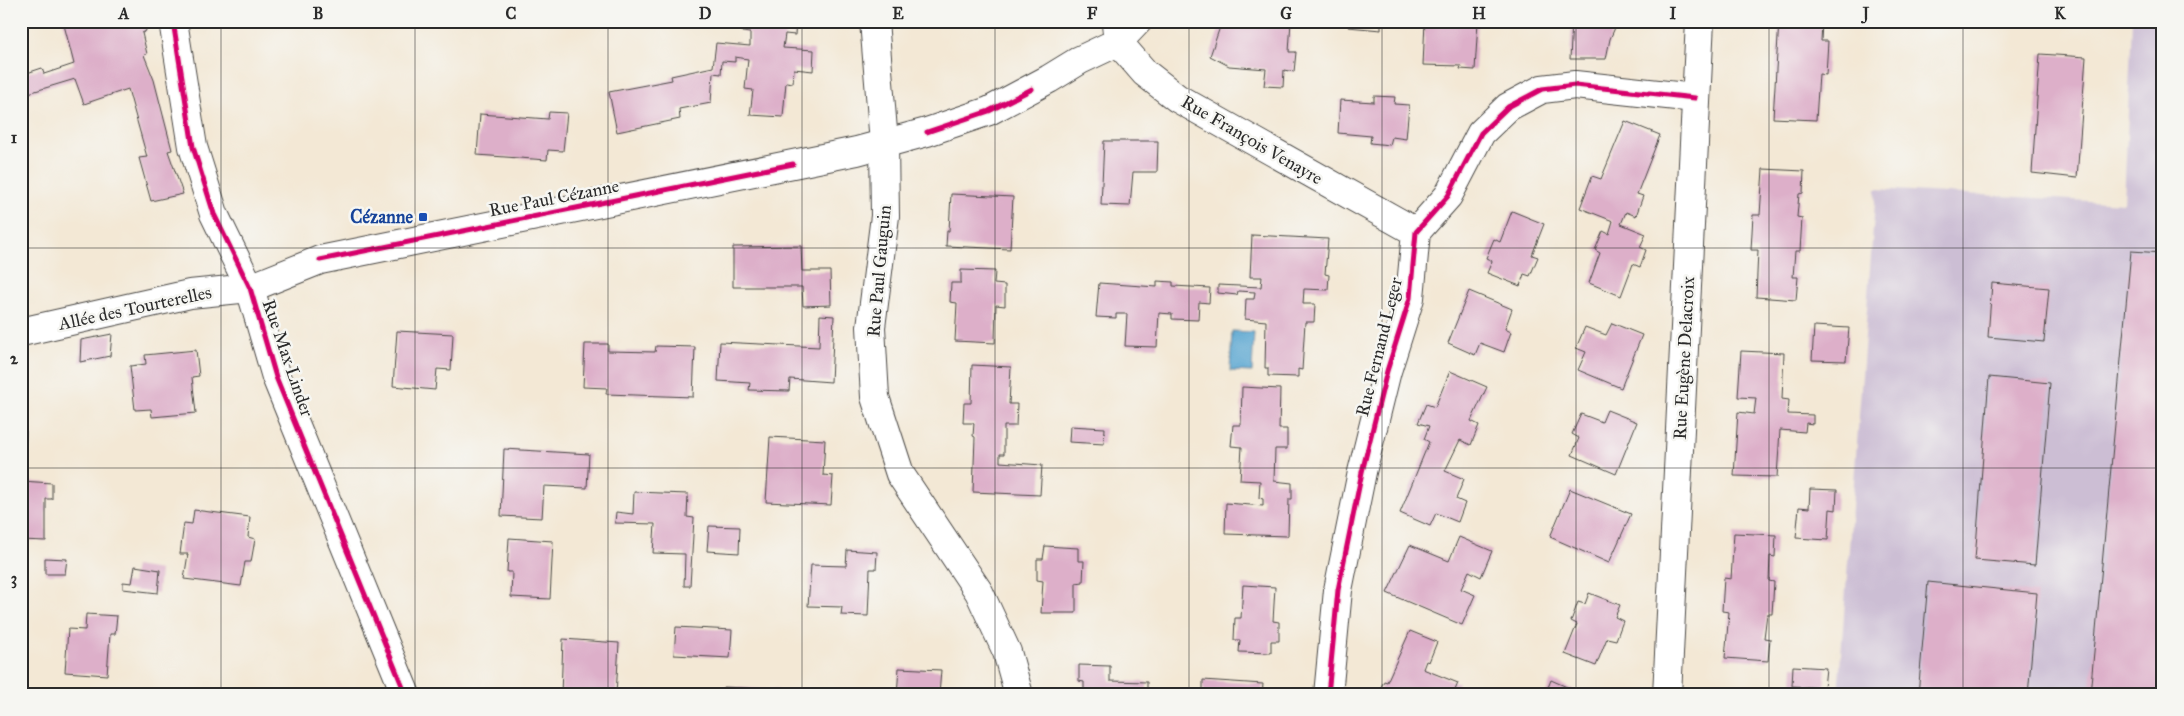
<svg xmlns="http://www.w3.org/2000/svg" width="2184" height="716" viewBox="0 0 2184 716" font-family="'IM FELL Great Primer',serif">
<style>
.industrial{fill:#ccbed4}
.water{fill:#57a4d0;stroke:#41687e}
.building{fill:#ddafc9}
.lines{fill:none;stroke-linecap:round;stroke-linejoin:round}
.street-casing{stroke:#494744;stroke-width:30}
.street{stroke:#fff;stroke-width:28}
.cycleway-casing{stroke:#f6f6f2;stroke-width:8}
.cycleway{stroke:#d6006c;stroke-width:5}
.grid{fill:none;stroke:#2b2b2b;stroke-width:1;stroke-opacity:0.55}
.transit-dot{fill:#1a4fb4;stroke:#f6f6f2;stroke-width:2}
.labels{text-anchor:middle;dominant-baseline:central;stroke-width:5;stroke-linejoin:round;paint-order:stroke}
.street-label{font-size:18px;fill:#2b2b2b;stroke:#f6f6f2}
.transit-label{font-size:18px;font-weight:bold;fill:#164399;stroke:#f6f6f2;text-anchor:end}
.neatline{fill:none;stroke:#2b2b2b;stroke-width:2}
.grid-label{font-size:16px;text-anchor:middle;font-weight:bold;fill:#2b2b2b}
</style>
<rect width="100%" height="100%" fill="#f6f6f2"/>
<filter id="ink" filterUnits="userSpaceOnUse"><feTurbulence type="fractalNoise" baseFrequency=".02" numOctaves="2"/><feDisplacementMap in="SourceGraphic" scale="10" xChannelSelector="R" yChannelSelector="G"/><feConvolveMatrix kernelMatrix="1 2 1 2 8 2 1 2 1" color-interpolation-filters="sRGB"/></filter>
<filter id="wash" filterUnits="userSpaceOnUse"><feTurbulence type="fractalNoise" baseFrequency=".0096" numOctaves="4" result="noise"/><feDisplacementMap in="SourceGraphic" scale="20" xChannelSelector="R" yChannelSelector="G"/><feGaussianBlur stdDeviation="1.12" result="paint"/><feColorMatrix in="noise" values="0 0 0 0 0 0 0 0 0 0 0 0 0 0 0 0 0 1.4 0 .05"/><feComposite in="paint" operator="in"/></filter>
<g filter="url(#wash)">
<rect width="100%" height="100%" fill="#f3e8d5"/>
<polygon class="industrial" points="2132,21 2163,21 2163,695 1838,695 1876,189 2124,203"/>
<polygon class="water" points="1232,331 1254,332 1252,372 1230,371"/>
<g id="blocks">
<g class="building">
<polygon points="63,21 144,21 146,31 142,33 147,54 144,55 154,80 172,150 168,151 183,194 151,201 139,158 147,157 128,89 84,104 75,79 22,95 21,75 42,68 44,74 74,64"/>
<polygon points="743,21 796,21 795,35 785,34 783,48 814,50 813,71 794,69 793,83 786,82 783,117 750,115 753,90 745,89 748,59 735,57 735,62 722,61 721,74 713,73 711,103 679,109 680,119 617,132 609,92 672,80 671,76 713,67 716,43 750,46 750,33 742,32"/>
<polygon points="1222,21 1291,21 1289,52 1296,52 1294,72 1284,70 1283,87 1264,86 1266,69 1229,66 1210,56"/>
<polygon points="1349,21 1381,21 1381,30 1348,27"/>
<polygon points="1425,21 1478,21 1475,70 1460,69 1461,66 1423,65"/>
<polygon points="1572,21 1618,21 1610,39 1606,59 1570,59"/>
<polygon points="1779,21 1822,21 1821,41 1828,41 1826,75 1819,74 1816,120 1773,118"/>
<polygon points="2040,54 2086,57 2077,178 2032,173"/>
<polygon points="1374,96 1395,97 1394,104 1409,105 1406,139 1392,137 1390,145 1370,143 1371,136 1338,133 1340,100 1374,102"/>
<polygon points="549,112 567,113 563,151 548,150 547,160 477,155 480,114 548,119"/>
<polygon points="1625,121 1660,135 1637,194 1643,196 1636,216 1626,212 1621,224 1646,234 1640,247 1646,250 1640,267 1633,264 1621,296 1589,283 1600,253 1595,250 1603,231 1609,234 1613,221 1580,208 1592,176 1601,179"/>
<polygon points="1104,141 1158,141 1157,172 1133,172 1130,206 1101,205"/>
<polygon points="1763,169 1804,171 1803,193 1799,194 1797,217 1802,218 1800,251 1795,251 1793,277 1798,277 1796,300 1756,297 1758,250 1751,250 1753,215 1760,215"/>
<polygon points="951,194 1013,197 1010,249 946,246 947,231 949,231"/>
<polygon points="1512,211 1544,224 1532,255 1538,257 1530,276 1524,274 1520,286 1487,273 1492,261 1486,258 1494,239 1500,242"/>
<polygon points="1252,235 1328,239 1325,274 1329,275 1328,290 1304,289 1303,304 1315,304 1314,322 1305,322 1302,370 1298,369 1298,377 1268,376 1268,368 1265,368 1266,321 1245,319 1246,299 1254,299 1255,292 1238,291 1237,295 1218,293 1218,285 1261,287 1262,277 1250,277"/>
<polygon points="801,246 802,271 830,271 831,305 803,306 802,287 733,287 733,247"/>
<polygon points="2131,251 2163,253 2163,695 2090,695"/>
<polygon points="961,270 995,271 994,284 1005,285 1005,306 996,305 995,343 955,341 957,303 950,302 951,283 961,283"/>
<polygon points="1157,281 1173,282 1173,286 1210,288 1209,303 1199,302 1198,320 1172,319 1172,314 1159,313 1157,347 1125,346 1127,314 1116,314 1116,318 1096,317 1099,283 1157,287"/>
<polygon points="1992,283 2049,288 2044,342 1988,337"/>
<polygon points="1469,291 1512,309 1505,329 1511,332 1504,352 1480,343 1475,355 1448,343"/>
<polygon points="820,315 834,316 831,382 790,379 789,391 749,390 750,383 718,381 720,342 819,347"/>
<polygon points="1612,323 1642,335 1621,388 1578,370 1586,352 1576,348 1585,327 1606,335"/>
<polygon points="1814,326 1849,328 1846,361 1812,360"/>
<polygon points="397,331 453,334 451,370 437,369 435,390 393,386"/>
<polygon points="112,334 110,356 80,362 81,340"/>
<polygon points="585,344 608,344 608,351 655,352 656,346 695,347 693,397 606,394 607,388 583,387"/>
<polygon points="196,350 199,376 192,377 196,413 152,417 151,409 135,410 130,366 146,364 145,355"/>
<polygon points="1741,351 1784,353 1782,399 1789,400 1788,414 1813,415 1813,424 1806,423 1805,432 1780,430 1777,477 1734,476 1738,412 1754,414 1756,398 1738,397"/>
<polygon points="972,365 1011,367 1009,404 1017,404 1016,426 1004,426 1004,454 1000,454 1000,462 1042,465 1040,495 973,492 975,437 973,436 974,423 963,423 964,403 971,403"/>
<polygon points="1450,371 1487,387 1471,421 1479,425 1471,445 1460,440 1445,471 1464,479 1456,499 1465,503 1458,522 1436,513 1430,526 1400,513 1429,442 1424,439 1429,426 1418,423 1426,404 1435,407"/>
<polygon points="1989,377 2050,383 2035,565 1975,560"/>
<polygon points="1242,387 1280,389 1279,429 1287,429 1287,449 1275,449 1274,481 1292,483 1292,499 1289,499 1288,536 1225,534 1226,503 1263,506 1263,499 1259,498 1260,481 1240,480 1242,447 1231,446 1233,425 1241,425"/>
<polygon points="1607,410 1637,422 1616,474 1572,455 1579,438 1572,434 1581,414 1602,422"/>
<polygon points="1070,426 1105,428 1104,444 1069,442"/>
<polygon points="21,430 26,431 25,458 21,458"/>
<polygon points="770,437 825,440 823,475 833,476 831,505 766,502"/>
<polygon points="504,449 589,454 587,488 544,486 542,518 501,516"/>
<polygon points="21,481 52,483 52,499 46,499 46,541 21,540"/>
<polygon points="1570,489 1631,514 1609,563 1550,537"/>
<polygon points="1810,489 1837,490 1836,510 1830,509 1828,540 1796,538 1799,507 1809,508"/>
<polygon points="634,492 688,494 687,517 694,518 690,586 684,586 685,554 653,553 655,524 615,523 616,512 633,514"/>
<polygon points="194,510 250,517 248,537 255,539 251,562 245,562 241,586 184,579 188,554 180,554 184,523 192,524"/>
<polygon points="709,526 740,527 739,553 707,551"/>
<polygon points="1734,533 1776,535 1775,557 1770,556 1769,581 1774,582 1772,614 1767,614 1764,638 1770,639 1768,661 1725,658 1729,612 1722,611 1724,578 1731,579"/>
<polygon points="1459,537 1492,551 1481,577 1469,571 1461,589 1475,595 1462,625 1387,593 1410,545 1449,561"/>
<polygon points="509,538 553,541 550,599 511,597 512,572 507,572"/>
<polygon points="1045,546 1078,548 1078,561 1084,561 1083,582 1076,583 1076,613 1041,613 1043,581 1037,580 1037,559 1043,559"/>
<polygon points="847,550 877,552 876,569 870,569 868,616 841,615 842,607 808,606 811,565 846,566"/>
<polygon points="45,558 67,559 65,574 45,574"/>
<polygon points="135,566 160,570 158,593 123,589 123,582 132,583"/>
<polygon points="1928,582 2037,593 2028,695 1918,695"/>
<polygon points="1243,585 1275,587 1273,621 1279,622 1279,641 1271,641 1271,653 1239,652 1240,640 1234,640 1235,618 1241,618"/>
<polygon points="1589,593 1620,605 1615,617 1623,621 1616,640 1607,638 1596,666 1565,654 1577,624 1571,621 1578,602 1585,604"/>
<polygon points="86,614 117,616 115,634 110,634 107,675 65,672 68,629 85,630"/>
<polygon points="676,627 732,630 730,658 674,655"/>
<polygon points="1410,631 1437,642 1429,662 1426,661 1423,669 1458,683 1453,695 1377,695 1384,681 1387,682"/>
<polygon points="563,639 619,643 616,695 561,695"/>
<polygon points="1079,665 1110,666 1110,681 1147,682 1147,695 1084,695 1084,682 1079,681"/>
<polygon points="1793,666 1826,668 1824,688 1792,686"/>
<polygon points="899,668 941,670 939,695 897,695"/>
<polygon points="1203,680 1263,684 1262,695 1203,695"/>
<polygon points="1551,680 1585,695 1545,695"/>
<polygon points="724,687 779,690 779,695 723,695"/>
</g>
</g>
</g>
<g filter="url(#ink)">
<use href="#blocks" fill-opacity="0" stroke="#494744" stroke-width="1"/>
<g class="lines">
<g class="street-casing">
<g id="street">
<polyline points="173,21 193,147 214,214 250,288 276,377 406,695"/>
<polyline points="874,21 884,143 885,216 871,327 875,397 900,474 979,592 1007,652 1019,695"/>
<polyline points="1116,24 1118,42 1145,73 1177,98 1416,232"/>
<polyline points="21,332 190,294 250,288 320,260 793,164 857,151 927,132 989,111 1049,79 1080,60 1118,42 1138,21"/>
<polyline points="1328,695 1338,590 1362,472 1387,371 1410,298 1416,232 1448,196 1481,133 1508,107 1542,89 1575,85 1695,98"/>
<polyline points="1667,695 1700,21"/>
</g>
</g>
<use href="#street" class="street"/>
<g class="cycleway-casing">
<g id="cycleway">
<polyline points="173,21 193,147 214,214 250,288 276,377 406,695"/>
<polyline points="927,132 989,111 1032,89"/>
<polyline points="320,260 793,164"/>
<polyline points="1328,695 1338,590 1362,472 1387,371 1410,298 1416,232 1448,196 1481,133 1508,107 1542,89 1575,85 1695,98"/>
</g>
</g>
<use href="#cycleway" class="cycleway"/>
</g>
</g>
<path class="grid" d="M221,21V695M415,21V695M608,21V695M802,21V695M995,21V695M1189,21V695M1382,21V695M1576,21V695M1769,21V695M1963,21V695M21,248H2163M21,468H2163"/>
<rect class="transit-dot" x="418" y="212" width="10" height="10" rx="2.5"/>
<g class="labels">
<g class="street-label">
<text transform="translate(1252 140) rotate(30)">Rue François Venayre</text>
<text transform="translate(554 198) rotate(-11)">Rue Paul Cézanne</text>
<text transform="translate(879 271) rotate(-85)">Rue Paul Gauguin</text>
<text transform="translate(135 308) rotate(-12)">Allée des Tourterelles</text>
<text transform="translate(1379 347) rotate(-76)">Rue Fernand Leger</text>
<text transform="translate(288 358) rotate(71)">Rue Max Linder</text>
<text transform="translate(1684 358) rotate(-87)">Rue Eugène Delacroix</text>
</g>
<g class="transit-label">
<text x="413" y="217">Cézanne</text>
</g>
</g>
<rect width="2184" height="716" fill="none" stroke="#f6f6f2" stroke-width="55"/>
<rect x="28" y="28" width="2128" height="660" class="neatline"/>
<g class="grid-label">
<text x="124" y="19">A</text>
<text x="318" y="19">B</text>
<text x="511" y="19">C</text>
<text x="705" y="19">D</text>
<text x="898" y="19">E</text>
<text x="1092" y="19">F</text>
<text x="1286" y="19">G</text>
<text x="1479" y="19">H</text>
<text x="1673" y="19">I</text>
<text x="1866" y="19">J</text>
<text x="2060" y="19">K</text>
<text x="14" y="143">1</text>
<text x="14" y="364">2</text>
<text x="14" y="584">3</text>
</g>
</svg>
